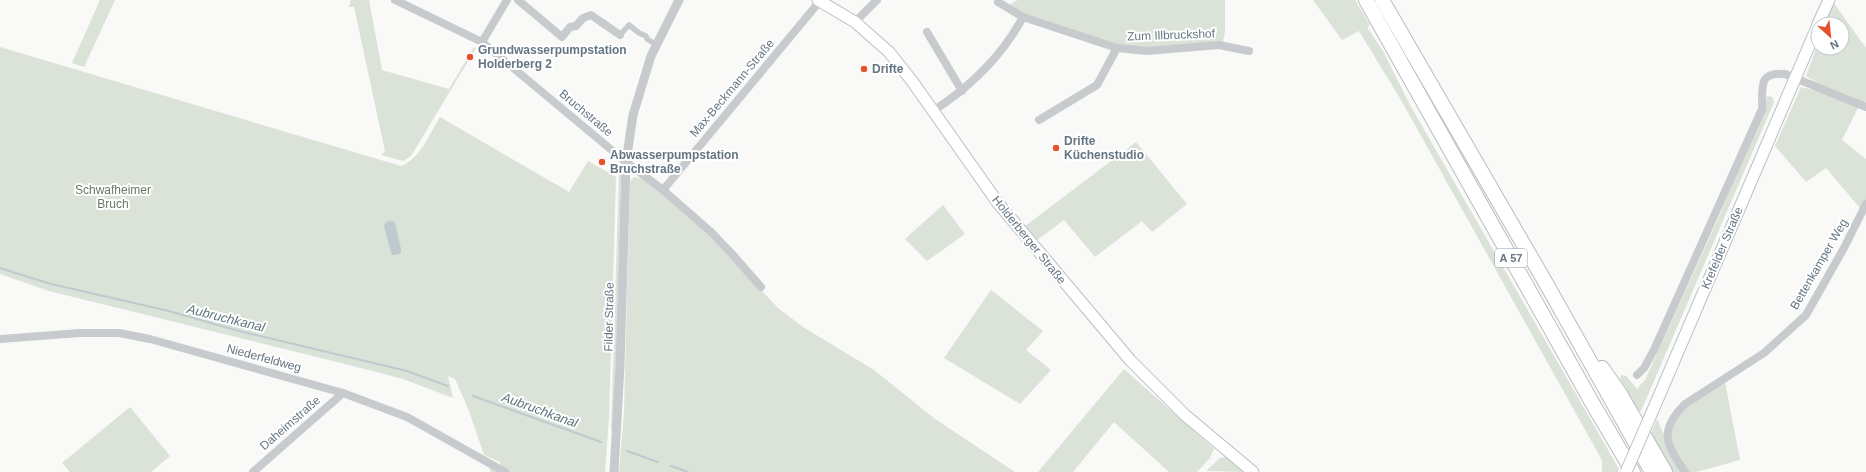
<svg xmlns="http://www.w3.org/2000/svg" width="1866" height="472" viewBox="0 0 1866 472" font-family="Arial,sans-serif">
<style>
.green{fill:#dbe2d8}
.water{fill:#bfcace}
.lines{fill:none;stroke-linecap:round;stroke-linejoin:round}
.stream{stroke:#bfcace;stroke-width:2}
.secondary-casing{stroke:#b9bfc3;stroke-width:13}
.motorway-casing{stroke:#babdc0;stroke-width:16}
.pedestrian{stroke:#c7cbce;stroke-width:5.5}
.minor{stroke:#c7cbce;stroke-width:8}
.tertiary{stroke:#c7cbce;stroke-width:9}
.secondary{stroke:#fff;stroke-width:11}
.motorway{stroke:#fff;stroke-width:14}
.secondary-bridge-casing{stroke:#b9bfc3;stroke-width:13;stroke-linecap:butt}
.secondary-bridge{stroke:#fff;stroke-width:11}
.poi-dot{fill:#e5522b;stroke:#fff;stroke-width:1.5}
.labels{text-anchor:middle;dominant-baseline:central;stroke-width:4;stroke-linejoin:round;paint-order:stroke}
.shield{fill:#fff;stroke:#929fa8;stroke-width:1}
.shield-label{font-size:11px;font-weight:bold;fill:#647683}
.street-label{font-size:12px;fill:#647683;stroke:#fff}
.poi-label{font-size:12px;font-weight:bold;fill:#647683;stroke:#fff;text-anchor:start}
.park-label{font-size:12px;fill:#687a63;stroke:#fff}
.water-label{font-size:13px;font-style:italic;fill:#5f757c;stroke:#fff}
</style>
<rect width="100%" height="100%" fill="#f9f9f7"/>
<g class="green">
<polygon points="100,0 115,0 84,67 72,63"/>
<polygon points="351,0 369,0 382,70 449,89 474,47 476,48 411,156 403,161 381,155 385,151 354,7 349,7"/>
<polygon points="1018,0 1225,0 1225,31 1223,43 1147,48 1117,46 1022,13 1010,4"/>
<polygon points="1313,0 1355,0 1370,25 1367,27 1383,51 1410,105 1619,469 1618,472 1602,472 1602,461 1598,453 1401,100 1359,31 1342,40"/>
<polygon points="1833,2 1866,48 1866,105 1860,104 1842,140 1866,159 1866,204 1858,211 1860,208 1826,168 1806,182 1775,146 1801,87 1842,97 1806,76 1818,43 1818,48 1842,48 1842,24 1825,24"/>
<path d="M0,47L401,166C421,158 429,134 440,117L569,192L588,161L616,177L609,417L605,472H491L489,468L502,472L500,462L484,455L469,411L455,379L448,376L453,398L403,379L361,368L49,291L0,274Z"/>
<polygon points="1767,96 1772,97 1774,102 1772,107 1641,411 1635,411 1626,394 1627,389 1620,379 1621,375 1626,376 1637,389 1645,380 1718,219 1765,107"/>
<polygon points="1136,142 1187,204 1152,232 1142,221 1095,257 1064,220 1036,241 1024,227"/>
<polygon points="619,173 621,174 615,394 613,430 611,430"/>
<polygon points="634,177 644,179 705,230 778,308 803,327 874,370 935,419 1015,472 619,472 624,413 630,181"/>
<polygon points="943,205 965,234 927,261 905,239"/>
<polygon points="991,290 1043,331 1026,350 1051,370 1020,404 944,358"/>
<polygon points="1124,369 1214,449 1210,458 1197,472 1169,472 1114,422 1073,472 1038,472"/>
<polygon points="1725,382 1740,460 1696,472 1688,472 1670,441 1673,423 1686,406"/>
<polygon points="130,407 170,456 151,472 70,472 62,463"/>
<polygon points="1657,419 1664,435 1666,445 1681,472 1671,472 1650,436"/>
<polygon points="1227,457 1247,472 1206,471 1220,458"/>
</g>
<polygon class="water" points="388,221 395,222 401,249 401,253 395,255 392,255 391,252 384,227 385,223"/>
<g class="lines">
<g class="stream">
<polyline points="0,268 51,284 169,311 239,331 407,371 448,386"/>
<polyline points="473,396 601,442"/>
<polyline points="627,451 658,462"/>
<polyline points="671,466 688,472"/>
</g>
<g class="secondary-casing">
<g id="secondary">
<polyline points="818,0 855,22 889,52 912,81 998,203 1130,360 1185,415 1253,472"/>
<polyline points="1818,24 1829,0"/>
<polyline points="1653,410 1818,25"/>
</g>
</g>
<g class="motorway-casing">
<g id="motorway">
<polyline points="1366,0 1594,406 1633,472"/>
<polyline points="1382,0 1547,285 1652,472"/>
<polyline points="1602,368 1619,392 1665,472"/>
</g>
</g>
<polyline class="pedestrian" points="620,35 629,25 639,33 646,36 647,39 652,42"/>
<g class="minor">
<polyline points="395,0 482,42 626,162 663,190 711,232 733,255 761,287"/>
<polyline points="518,0 562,37 570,27 576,26 583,18 591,15 620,35"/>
<polyline points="998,2 1023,17 1117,48 1147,51 1219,45 1249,51"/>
<polyline points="855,22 877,0"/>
<polyline points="927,32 962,91"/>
<polyline points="482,42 507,0"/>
<path d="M933,111C970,87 1002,56 1023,17"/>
<polyline points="1039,120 1097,85 1117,48"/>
<polyline points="663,190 820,1"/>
<polyline points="0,339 80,333 119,333 150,339 343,393 407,417 505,472"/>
<path d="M1637,375L1644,368L1654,350L1762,109C1763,89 1757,71 1785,74L1866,107"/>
<polyline points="253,472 343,393"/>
<path d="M1685,472C1666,444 1658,431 1685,404L1764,353L1806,315L1844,248L1866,204"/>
</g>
<polyline class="tertiary" points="614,472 620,366 626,162 633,115 651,56 679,0"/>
<use href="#secondary" class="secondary"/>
<use href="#motorway" class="motorway"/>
<g class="secondary-bridge-casing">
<polyline id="secondary-bridge" points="1626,472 1653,410"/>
</g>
<use href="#secondary-bridge" class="secondary-bridge"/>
</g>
<g class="poi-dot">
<circle cx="470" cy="57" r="4"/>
<circle cx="864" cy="69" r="4"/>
<circle cx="1056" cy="148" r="4"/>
<circle cx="602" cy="162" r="4"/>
</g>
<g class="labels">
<rect class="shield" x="1495" y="249" width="32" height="18" rx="3"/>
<g class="shield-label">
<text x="1511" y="258">A 57</text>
</g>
<g class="street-label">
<text transform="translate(1171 35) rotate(-2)">Zum Illbruckshof</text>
<text transform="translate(732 88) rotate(-50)">Max-Beckmann-Straße</text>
<text transform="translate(586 113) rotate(40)">Bruchstraße</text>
<text transform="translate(1029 240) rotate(51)">Holderberger Straße</text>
<text transform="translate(1722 248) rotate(-67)">Krefelder Straße</text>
<text transform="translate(1819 264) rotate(-60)">Bettenkamper Weg</text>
<text transform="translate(609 317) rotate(-89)">Filder Straße</text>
<text transform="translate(264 358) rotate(15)">Niederfeldweg</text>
<text transform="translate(290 423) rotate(-41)">Daheimstraße</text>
</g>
<g class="poi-label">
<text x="478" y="50">Grundwasserpumpstation<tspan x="478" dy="14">Holderberg 2</tspan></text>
<text x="872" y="69">Drifte</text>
<text x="1064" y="141">Drifte<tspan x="1064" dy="14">Küchenstudio</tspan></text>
<text x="610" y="155">Abwasserpumpstation<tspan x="610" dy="14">Bruchstraße</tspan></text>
</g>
<g class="park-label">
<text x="113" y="190">Schwafheimer<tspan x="113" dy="14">Bruch</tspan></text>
</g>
<g class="water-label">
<text transform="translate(226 318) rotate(14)">Aubruchkanal</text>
<text transform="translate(540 410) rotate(20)">Aubruchkanal</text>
</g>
</g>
<g transform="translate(1830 36) rotate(153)"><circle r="19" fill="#ffffff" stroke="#c1c8cd"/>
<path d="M0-3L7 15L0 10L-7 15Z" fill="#e5522b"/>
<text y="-6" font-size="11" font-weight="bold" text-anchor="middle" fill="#647683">N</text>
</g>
</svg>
